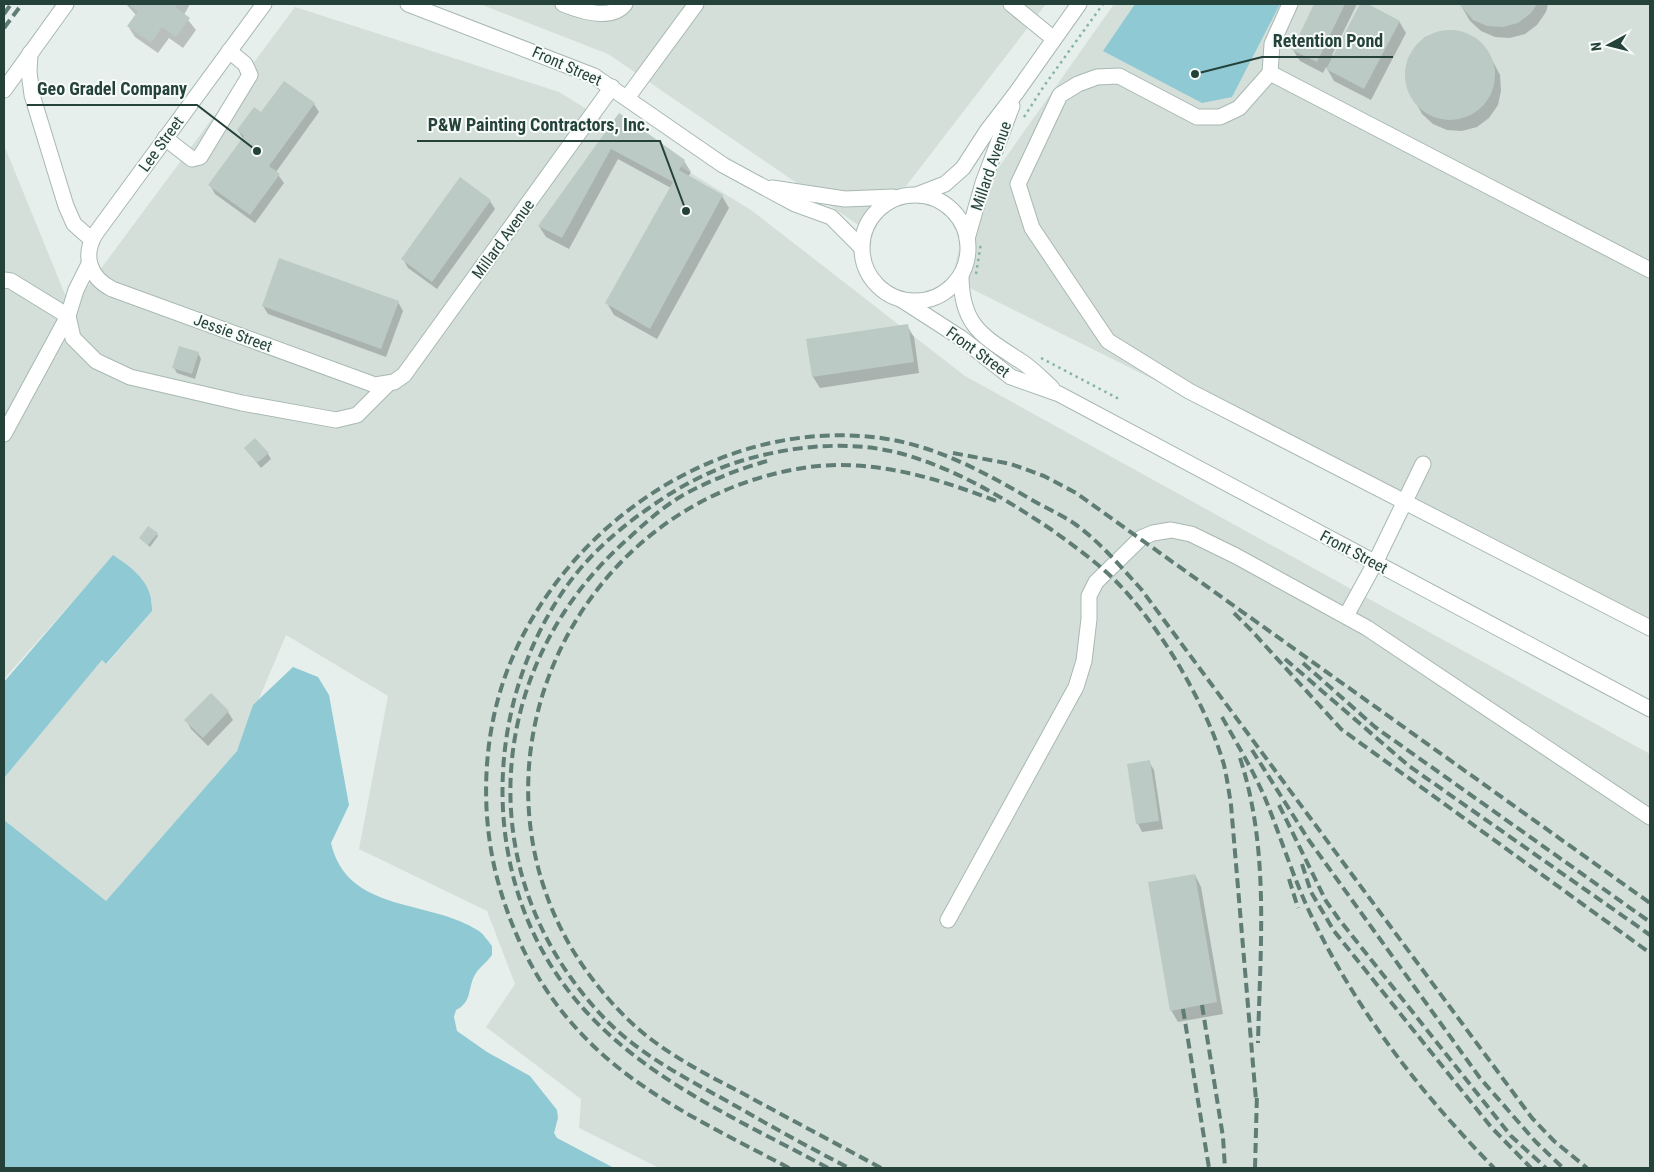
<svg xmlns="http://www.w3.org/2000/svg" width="1654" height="1172" viewBox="0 0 1654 1172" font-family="'Roboto Condensed',sans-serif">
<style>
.built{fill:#d4dfda}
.water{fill:#8ec9d4}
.shadow{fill:#0003}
.building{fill:#bbcac4}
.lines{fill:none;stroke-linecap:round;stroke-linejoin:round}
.minor-casing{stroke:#a8b8b2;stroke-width:17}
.path{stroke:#86b3a5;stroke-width:2.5;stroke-dasharray:2.5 4;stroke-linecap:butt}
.minor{stroke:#fff;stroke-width:15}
.rail{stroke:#5f7d75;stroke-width:4;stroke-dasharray:10 5;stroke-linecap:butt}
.labels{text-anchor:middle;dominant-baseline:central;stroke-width:4;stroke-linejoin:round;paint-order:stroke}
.street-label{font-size:16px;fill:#24423a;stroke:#f7fbf9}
.leader{fill:none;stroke:#24423a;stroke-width:2}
.callout-dot{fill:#24423a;stroke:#f7fbf9;stroke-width:2}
.callout-label{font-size:18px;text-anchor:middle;font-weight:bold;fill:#24423a;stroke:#f7fbf9;stroke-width:4;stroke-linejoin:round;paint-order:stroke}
</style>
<rect width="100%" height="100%" fill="#e6efeb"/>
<g class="built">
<polygon points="480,4 1046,4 870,233 608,54"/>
<polygon points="1114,4 1650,4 1650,627 952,279 968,211"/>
<polygon points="295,7 559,92 751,210 965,376 1650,754 1650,1168 659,1168 579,1128 581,1099 486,1027 515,984 487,911 359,849 388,696 286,635 237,751 106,902 4,820 4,778 102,660 107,664 152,611 152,601 113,556 4,679 4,145 71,309"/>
</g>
<g class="water">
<polygon points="1135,4 1280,4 1232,97 1202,103 1103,51"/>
<path d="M113,555C135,570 153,583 152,611L106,664L102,660L4,778V682Z"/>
<path d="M293,667L318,677L329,695L349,805L331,843C347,914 431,899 479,931C484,935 488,941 492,946V955C487,962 480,967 476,973C467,987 473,1002 456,1010L454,1017L457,1031L487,1052L530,1076L557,1110L558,1118L554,1133L557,1138L614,1168H4V820L106,901L237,751L253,705Z"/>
</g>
<g class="shadow">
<polygon points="126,4 190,4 184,15 196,30 183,48 169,38 158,53 135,37 128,26 136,15"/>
<polygon points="1316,4 1357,4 1332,55 1334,56 1361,4 1399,21 1406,33 1371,100 1334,81 1326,67 1323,73 1300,61 1293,50"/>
<polygon points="1460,4 1548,4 1546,12 1537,25 1525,34 1510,38 1495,37 1481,31 1470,21"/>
<polygon points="1452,30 1465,33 1478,40 1487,50 1500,75 1501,91 1498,105 1489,118 1477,127 1462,131 1447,130 1433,124 1422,114 1408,88 1405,73 1408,59 1415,47 1425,37 1438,32"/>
<polygon points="314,104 319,112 276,172 284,183 255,223 215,194 210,185 243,139 238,130 262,113"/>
<polygon points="620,114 684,161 691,172 688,177 722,196 729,208 657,339 614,315 607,303 671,188 618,159 569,249 546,237 539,226"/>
<polygon points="490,201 495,209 437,289 408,268 403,259"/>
<polygon points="398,302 403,311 386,357 268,314 263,306"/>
<polygon points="907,325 914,337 919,373 820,388 813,377 808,340"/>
<polygon points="198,353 201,359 195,379 177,373 174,368"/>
<polygon points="245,448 268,454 271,459 261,468"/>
<polygon points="157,534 158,536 150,547 140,538"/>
<polygon points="211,695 228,712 233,720 208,746 191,729 186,720"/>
<polygon points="1149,762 1154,770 1163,829 1142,832 1138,824 1129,765"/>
<polygon points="1195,875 1201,887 1223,1014 1178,1022 1171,1010"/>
</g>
<g class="building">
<polygon points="128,4 178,4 175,7 190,18 176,37 162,27 151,43 127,26 138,11"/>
<polygon points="1314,4 1345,4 1317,62 1292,50"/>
<polygon points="1360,4 1368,4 1400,21 1364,89 1326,69"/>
<polygon points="1459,4 1537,4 1531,13 1518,23 1503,27 1487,26 1473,20"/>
<circle cx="1450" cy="75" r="45"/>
<polygon points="284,81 315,103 269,166 280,174 250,215 208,185 244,136 237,130 254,107 261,112"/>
<polygon points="619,113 685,160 679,170 723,195 650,329 605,303 673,182 611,149 562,238 538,226"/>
<polygon points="460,177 491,200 432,282 401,259"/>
<polygon points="279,258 399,301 381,349 262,306"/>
<polygon points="908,324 914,362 812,377 806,339"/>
<polygon points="179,346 199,352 192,374 172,368"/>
<polygon points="255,438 269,453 257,463 244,448"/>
<polygon points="148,526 158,533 148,545 139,538"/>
<polygon points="211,693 229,711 203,738 184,720"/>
<polygon points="1150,760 1159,821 1136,824 1127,764"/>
<polygon points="1195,874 1217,1002 1170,1011 1148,882"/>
</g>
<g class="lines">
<g class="minor-casing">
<g id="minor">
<path d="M264,4L96,233C82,255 89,277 112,289L375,385L394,382L404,375L612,87"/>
<polyline points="408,4 594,76 723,165 795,204 831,217 861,247"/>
<path d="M563,4C580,11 611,21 625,4"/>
<polyline points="1011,4 1054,39"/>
<polyline points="30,53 29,72 32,95 66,206 74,224 92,240"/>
<polyline points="1270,73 1272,44 1290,4"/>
<polyline points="4,90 66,4"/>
<polyline points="627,98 696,4"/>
<polyline points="165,138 192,159 200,157 250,75 245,64 229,51"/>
<polyline points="772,188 845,199 893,197"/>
<polyline points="919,194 945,184 963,168 987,131 1016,93 1079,4"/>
<circle cx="915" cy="248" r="53"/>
<polyline points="967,239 983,183 1012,106"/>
<polyline points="89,264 76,290 68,316 73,338 96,361 130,377 242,403 336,420 357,415 388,384"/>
<polyline points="1650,270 1270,73 1239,108 1220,117 1197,117 1119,76 1097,77 1078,84 1060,95 1018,184 1032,228 1108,341 1189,391 1650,628"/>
<path d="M961,275C961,325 982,336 1019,360C1031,367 1041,378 1052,388"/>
<polyline points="4,280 11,281 68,316 4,434"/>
<polyline points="902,300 961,338 1011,377 1059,394 1650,709"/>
<polyline points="1346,616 1375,563 1423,464"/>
<polyline points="948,920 1076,687 1084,661 1089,619 1089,596 1096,582 1141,538 1153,533 1171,530 1191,534 1236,556 1367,628 1650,817"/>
</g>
</g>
<g class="path">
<polyline points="1024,117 1044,86 1103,4"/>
<polyline points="976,274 981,243"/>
<polyline points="1041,358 1119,399"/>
</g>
<use href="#minor" class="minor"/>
<g class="rail">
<polyline points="4,14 11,4"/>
<polyline points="4,28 22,4"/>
<polyline points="953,453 1011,464 1044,476 1076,493 1650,903"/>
<path d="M767,461C739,469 711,480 685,494C664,506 647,521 630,537C488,660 468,864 594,1007C631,1050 678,1074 727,1101C767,1124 808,1147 849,1168"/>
<polyline points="1234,613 1251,630 1341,729 1650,953"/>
<polyline points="1285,659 1409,766 1650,935"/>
<polyline points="1303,663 1375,727 1650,922"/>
<path d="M1222,717C1237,744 1253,770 1265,798C1280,835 1292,874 1309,911C1355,1009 1418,1090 1494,1168"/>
<polyline points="1252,750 1308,839 1480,1078 1535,1141 1563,1168"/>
<path d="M1240,758C1270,850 1260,948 1258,1043"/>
<polyline points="1279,805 1326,901 1338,918 1511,1136 1546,1168"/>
<polyline points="1302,864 1311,892 1334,931 1491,1127 1531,1168"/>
<polyline points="1289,879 1298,908"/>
<polyline points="1202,1005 1223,1137 1225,1168"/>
<polyline points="1183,1009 1209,1168"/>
<path d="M789,1168C714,1128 633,1092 576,1028C537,985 512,934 497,878C479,808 483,728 511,661C570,519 726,417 881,438C937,446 984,472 1032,500C1046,508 1062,515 1075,524C1100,542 1121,567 1141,589L1532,1118L1554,1141L1587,1168"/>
<path d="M828,1168C738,1119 637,1077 571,994C479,878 482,707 566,587C588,556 618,529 649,508C678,487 710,470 744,460C793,446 848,440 899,453C955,468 1004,498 1052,530C1070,543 1088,556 1104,570C1153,613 1206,702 1224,765C1227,778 1229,792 1231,805L1256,1100"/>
<path d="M881,1168C835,1143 788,1118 742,1093C711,1077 680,1061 652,1040C621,1017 592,982 572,949C458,756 578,507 797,469C867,456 934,477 999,502"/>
<polyline points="1255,1168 1257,1093"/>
</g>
</g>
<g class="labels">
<g class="street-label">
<text transform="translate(567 66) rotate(24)">Front Street</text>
<text transform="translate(161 144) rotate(-54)">Lee Street</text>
<text transform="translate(991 166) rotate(-71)">Millard Avenue</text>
<text transform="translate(503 239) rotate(-54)">Millard Avenue</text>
<text transform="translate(233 333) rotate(20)">Jessie Street</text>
<text transform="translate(978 352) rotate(36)">Front Street</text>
<text transform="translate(1354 552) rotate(28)">Front Street</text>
</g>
</g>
<path class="leader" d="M1195 74L1262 57H1393M257 151L197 105H27M686 211L660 141H417"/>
<g class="callout-dot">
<circle cx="1195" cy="74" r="5"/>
<circle cx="257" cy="151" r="5"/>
<circle cx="686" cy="211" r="5"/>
</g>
<g class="callout-label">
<text x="1328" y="47">Retention Pond</text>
<text x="112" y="95">Geo Gradel Company</text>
<text x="539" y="131">P&amp;W Painting Contractors, Inc.</text>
</g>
<rect width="1654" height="1172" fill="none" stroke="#24423a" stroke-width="10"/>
<g transform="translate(1609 45) rotate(263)" stroke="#f7fbf9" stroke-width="4" paint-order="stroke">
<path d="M0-4L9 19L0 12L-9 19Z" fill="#24423a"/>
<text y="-8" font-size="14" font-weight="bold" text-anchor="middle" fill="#24423a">N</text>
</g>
</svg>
